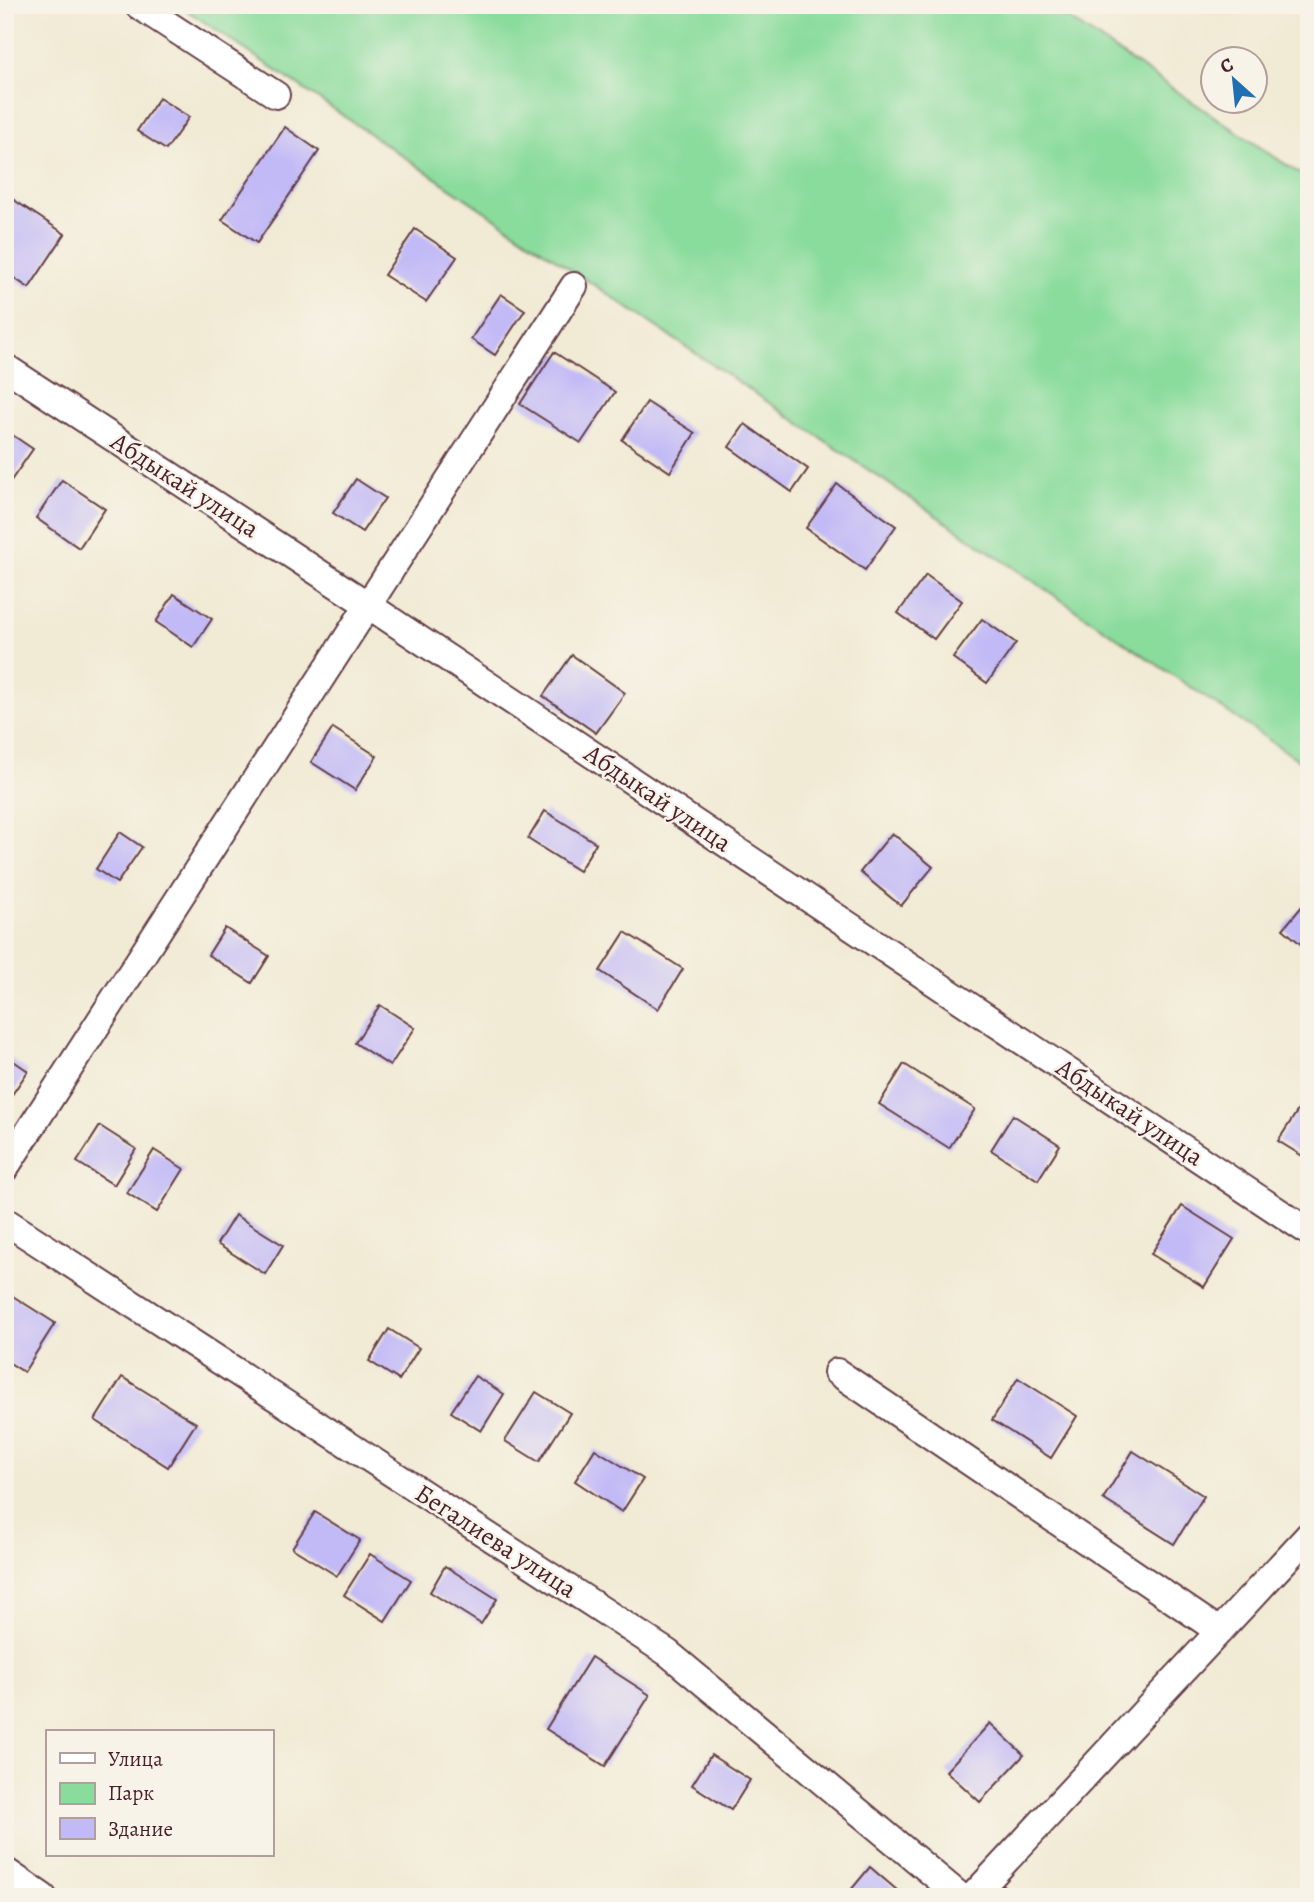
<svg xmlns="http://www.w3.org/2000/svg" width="1314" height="1902" viewBox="0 0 1314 1902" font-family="Alegreya,serif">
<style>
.green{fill:#8adc9c;stroke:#6a7e64;stroke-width:2}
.building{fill:#c2baf6}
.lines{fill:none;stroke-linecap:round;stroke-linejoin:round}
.minor-casing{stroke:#633d44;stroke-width:30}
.minor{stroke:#fff;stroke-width:26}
.labels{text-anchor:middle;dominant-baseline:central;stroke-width:5;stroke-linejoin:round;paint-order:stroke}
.street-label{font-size:26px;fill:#4a1f2b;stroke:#f7f3e8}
</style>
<rect width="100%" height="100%" fill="#f7f3e8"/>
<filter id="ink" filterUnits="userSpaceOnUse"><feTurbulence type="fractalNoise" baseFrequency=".0143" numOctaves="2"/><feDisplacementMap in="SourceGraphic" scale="14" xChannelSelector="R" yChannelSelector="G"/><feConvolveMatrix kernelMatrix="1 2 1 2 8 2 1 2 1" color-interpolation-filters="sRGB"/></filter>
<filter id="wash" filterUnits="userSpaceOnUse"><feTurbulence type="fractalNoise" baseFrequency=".00686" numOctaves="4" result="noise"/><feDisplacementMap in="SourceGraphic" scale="28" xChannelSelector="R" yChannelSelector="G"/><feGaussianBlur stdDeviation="1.57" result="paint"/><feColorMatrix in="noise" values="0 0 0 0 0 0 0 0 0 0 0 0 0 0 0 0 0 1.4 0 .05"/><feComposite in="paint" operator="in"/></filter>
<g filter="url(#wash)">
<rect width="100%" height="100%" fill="#f1ead4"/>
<polygon class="green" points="179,5 1048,5 1309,180 1309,767"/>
<g id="blocks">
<g class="building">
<polygon points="159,98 189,117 166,150 137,131"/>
<polygon points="285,127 319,151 257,243 222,220"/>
<polygon points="5,194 65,234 29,288 5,272"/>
<polygon points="415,229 457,257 426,302 384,275"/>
<polygon points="501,294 525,310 495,355 471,339"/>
<polygon points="554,352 615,392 581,443 520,404"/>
<polygon points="647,402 695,433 670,472 622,440"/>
<polygon points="745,424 808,469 792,492 729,447"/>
<polygon points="5,430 33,449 5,489"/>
<polygon points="356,479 385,498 362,532 333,513"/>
<polygon points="62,480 105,509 79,548 36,518"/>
<polygon points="837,484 896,526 865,570 806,528"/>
<polygon points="926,575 962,601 934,639 898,613"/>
<polygon points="174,594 212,619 193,647 156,622"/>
<polygon points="982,619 1016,643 987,683 953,658"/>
<polygon points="572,655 625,693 596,733 543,696"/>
<polygon points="333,728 377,756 355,790 311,762"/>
<polygon points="545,811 596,843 579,871 528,839"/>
<polygon points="120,832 142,847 117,883 96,869"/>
<polygon points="892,833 933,867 901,906 860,872"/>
<polygon points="1309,898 1309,951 1283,929"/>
<polygon points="225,928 269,956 252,983 208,955"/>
<polygon points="625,932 683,969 658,1009 600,971"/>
<polygon points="380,1005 415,1028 390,1066 355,1043"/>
<polygon points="5,1055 28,1071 5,1105"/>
<polygon points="904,1064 975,1109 949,1148 879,1104"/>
<polygon points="1302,1104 1309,1109 1309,1160 1278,1141"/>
<polygon points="1013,1115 1060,1145 1038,1180 991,1150"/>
<polygon points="100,1126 136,1149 114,1185 77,1162"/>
<polygon points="154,1150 184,1169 157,1212 127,1193"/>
<polygon points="1182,1206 1234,1239 1204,1287 1151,1254"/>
<polygon points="235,1215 283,1245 265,1274 217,1244"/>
<polygon points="8,1293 55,1323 24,1372 5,1360 5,1297"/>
<polygon points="389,1329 419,1348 399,1380 369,1361"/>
<polygon points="475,1376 504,1394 481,1431 451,1412"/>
<polygon points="122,1377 196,1423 168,1467 95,1420"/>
<polygon points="1018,1378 1077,1416 1051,1458 992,1420"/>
<polygon points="536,1392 570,1413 539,1462 505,1441"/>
<polygon points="595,1449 643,1479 622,1512 575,1481"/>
<polygon points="1133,1451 1204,1496 1174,1544 1103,1499"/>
<polygon points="315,1512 360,1540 337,1576 292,1548"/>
<polygon points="370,1554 411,1580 385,1621 344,1595"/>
<polygon points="445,1566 497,1599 481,1624 430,1592"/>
<polygon points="591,1657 650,1695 605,1766 546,1729"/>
<polygon points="990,1723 1024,1755 980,1802 946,1771"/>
<polygon points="711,1755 750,1780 731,1810 692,1785"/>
<polygon points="870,1867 905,1897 845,1897"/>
</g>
</g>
</g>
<g filter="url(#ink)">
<use href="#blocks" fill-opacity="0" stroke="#633d44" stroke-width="2"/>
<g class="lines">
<g class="minor-casing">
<g id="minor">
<polyline points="138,5 276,95"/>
<polyline points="5,367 368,605 1309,1232"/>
<polyline points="5,1168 574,286"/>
<polyline points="5,1221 668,1653 961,1897"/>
<polyline points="837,1372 1219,1631"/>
<polyline points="5,1871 43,1897"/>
<polyline points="972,1897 1309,1535"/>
</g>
</g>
<use href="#minor" class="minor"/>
</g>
</g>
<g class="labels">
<g class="street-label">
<text transform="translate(185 485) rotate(33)">Абдыкай улица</text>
<text transform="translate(658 798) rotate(34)">Абдыкай улица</text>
<text transform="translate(1130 1112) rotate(34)">Абдыкай улица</text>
<text transform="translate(496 1541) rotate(33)">Бегалиева улица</text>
</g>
</g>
<rect width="1314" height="1902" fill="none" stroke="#f7f3e8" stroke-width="28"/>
<rect x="46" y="1730" width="228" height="126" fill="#f7f3e8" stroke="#b29e9c" stroke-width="2"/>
<rect x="60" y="1753" width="35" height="10" fill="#ffffff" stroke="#b29e9c" stroke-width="2"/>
<text x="108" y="1766" font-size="21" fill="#4a1f2b">Улица</text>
<rect x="60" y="1783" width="35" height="21" fill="#8adc9c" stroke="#b29e9c" stroke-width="2"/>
<text x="108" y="1800" font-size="21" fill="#4a1f2b">Парк</text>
<rect x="60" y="1818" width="35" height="21" fill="#c2baf6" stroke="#b29e9c" stroke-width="2"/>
<text x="108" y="1836" font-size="21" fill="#4a1f2b">Здание</text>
<g transform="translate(1234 80) rotate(333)"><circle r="33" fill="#f7f3e8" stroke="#b29e9c" stroke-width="2"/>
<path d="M0-5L12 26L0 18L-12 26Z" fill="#1f6fb2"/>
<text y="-10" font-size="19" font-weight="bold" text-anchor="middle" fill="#4a1f2b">С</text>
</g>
</svg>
